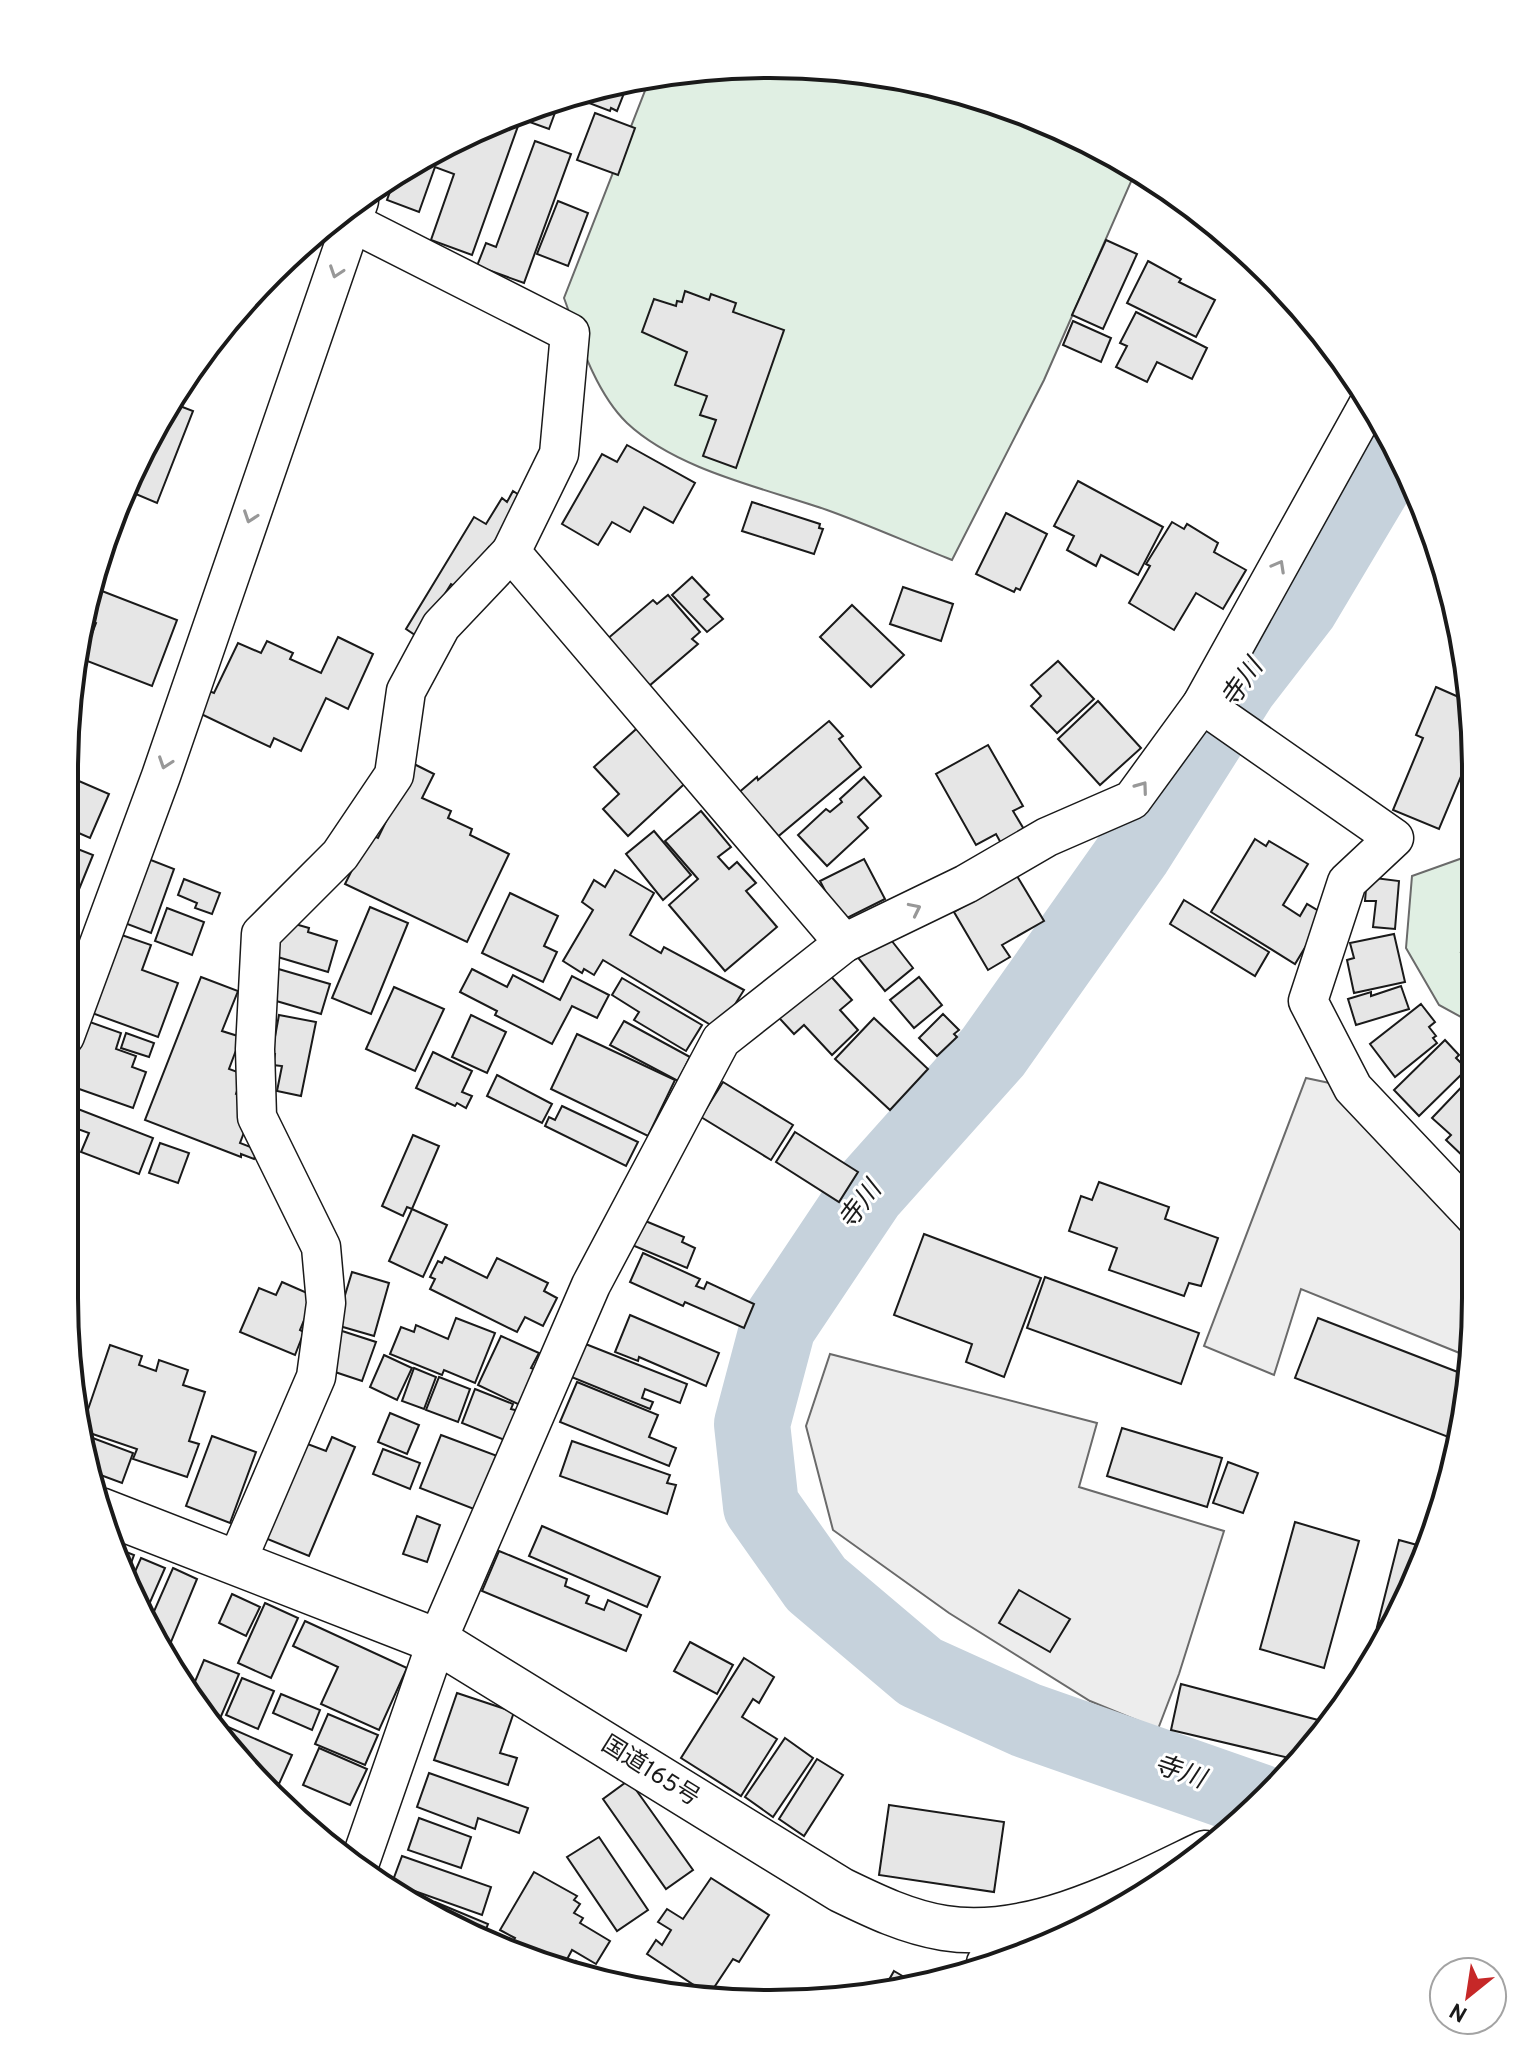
<svg xmlns="http://www.w3.org/2000/svg" width="1540" height="2068" viewBox="0 0 1540 2068" font-family="Overpass,'Noto Sans JP',sans-serif">
<style>
.green{fill:#e0efe3;stroke:#6a6a6a;stroke-width:2}
.parking{fill:#ededed;stroke:#6a6a6a;stroke-width:2}
.lines{fill:none;stroke-linecap:round;stroke-linejoin:round}
.river{stroke:#c6d2dc;stroke-width:76}
.building{fill:#e6e6e6;stroke:#1a1a1a;stroke-width:2}
.minor-casing{stroke:#1a1a1a;stroke-width:41}
.trunk-casing{stroke:#1a1a1a;stroke-width:47}
.minor{stroke:#fff;stroke-width:38}
.trunk{stroke:#fff;stroke-width:44}
.oneway{stroke:#989898}
.labels{text-anchor:middle;dominant-baseline:central;stroke-width:6;stroke-linejoin:round;paint-order:stroke}
.street-label{font-size:24px;fill:#1a1a1a;stroke:#fff}
.water-label{font-size:26px;font-style:italic;fill:#1a1a1a;stroke:#fff}
.rim{fill:none;stroke:#1a1a1a;stroke-width:4}
</style>
<rect width="100%" height="100%" fill="#fff"/>
<g class="green">
<path d="M724,65L863,70L997,102L1123,159L1137,168L1044,380L952,560C911,544 869,525 827,510C764,488 677,470 627,423C595,392 579,339 564,298L650,78Z"/>
<polygon points="1471,855 1472,1023 1439,1005 1406,948 1412,876"/>
</g>
<g class="parking">
<polygon points="1306,1078 1353,1088 1474,1248 1474,1345 1472,1358 1301,1289 1274,1375 1204,1346"/>
<polygon points="830,1354 1097,1423 1079,1487 1224,1531 1179,1674 1158,1729 1090,1701 949,1613 833,1530 806,1426"/>
</g>
<g class="lines">
<polyline class="river" points="1260,1802 1026,1720 920,1672 816,1584 761,1506 752,1424 778,1326 867,1193 993,1052 1135,851 1240,685 1301,606 1394,450"/>
</g>
<g class="building">
<polygon points="619,83 618,85 626,88 617,111 611,108 610,111 568,95 588,88"/>
<polygon points="560,99 549,129 513,116"/>
<polygon points="595,113 635,128 618,175 577,160"/>
<polygon points="502,120 518,126 472,255 431,240 454,174 435,167 419,212 387,200 396,175 458,137"/>
<polygon points="535,141 571,154 524,283 477,266 486,243 496,247"/>
<polygon points="558,201 588,213 568,266 537,254"/>
<polygon points="1106,240 1137,254 1103,329 1072,315"/>
<polygon points="1148,261 1181,279 1179,282 1215,300 1196,337 1127,303"/>
<polygon points="685,291 709,300 711,294 736,303 733,312 784,330 736,468 703,456 716,420 700,415 707,396 675,385 687,352 642,332 654,299 676,306 677,301 682,302"/>
<polygon points="1136,312 1207,348 1192,379 1157,362 1147,382 1116,367 1127,346 1120,343"/>
<polygon points="1073,321 1111,338 1101,362 1063,345"/>
<polygon points="172,403 193,411 157,503 131,492"/>
<polygon points="627,445 695,483 673,523 644,507 630,532 612,522 598,545 562,524 602,454 617,462"/>
<polygon points="1078,481 1163,527 1138,575 1101,555 1096,566 1067,550 1074,536 1054,526"/>
<polygon points="513,491 527,500 493,549 489,547 473,572 458,588 451,584 418,637 406,629 474,517 486,524 502,498 507,502"/>
<polygon points="752,502 820,524 819,528 823,529 814,554 742,531"/>
<polygon points="1006,513 1047,534 1020,590 1016,588 1014,592 976,574"/>
<polygon points="1172,522 1184,529 1187,524 1218,543 1214,552 1246,570 1223,609 1196,593 1174,630 1129,603 1150,566 1146,564"/>
<polygon points="692,577 709,595 704,599 723,619 707,632 672,595"/>
<polygon points="89,586 177,620 152,686 82,659 96,623 83,618"/>
<polygon points="903,587 953,604 941,641 890,624"/>
<polygon points="668,595 700,632 692,639 698,644 649,686 606,640 653,600 657,604"/>
<polygon points="852,605 904,655 871,687 820,637"/>
<polygon points="338,637 373,654 348,709 326,698 301,751 274,738 270,747 199,713 209,691 214,693 238,643 261,653 267,641 293,653 290,659 321,673"/>
<polygon points="1462,649 1470,677 1470,681 1458,679"/>
<polygon points="1058,661 1094,699 1057,733 1031,706 1041,696 1031,685"/>
<polygon points="1436,687 1470,702 1470,755 1439,829 1393,810 1423,738 1416,735"/>
<polygon points="1098,701 1141,748 1100,785 1058,739"/>
<polygon points="829,721 843,736 839,739 861,767 775,839 737,794 757,777 758,780"/>
<polygon points="644,722 693,776 628,836 603,809 619,794 594,767"/>
<polygon points="988,745 1023,806 1013,811 1025,831 1002,845 996,834 976,845 936,774"/>
<polygon points="414,764 434,774 422,798 451,811 448,818 472,829 470,835 509,854 467,942 345,884 370,834 378,838"/>
<polygon points="65,775 109,794 90,838 65,827"/>
<polygon points="864,777 881,796 858,817 868,828 827,866 798,835 826,809 830,812 842,802 840,799"/>
<polygon points="701,811 731,847 718,857 729,869 737,862 756,883 746,891 777,927 725,971 669,905 698,879 665,841"/>
<polygon points="654,831 691,875 663,900 626,854"/>
<polygon points="1255,839 1266,846 1269,841 1308,864 1283,905 1300,916 1307,904 1322,913 1318,926 1295,964 1211,912"/>
<polygon points="65,844 93,855 71,909 65,907"/>
<polygon points="138,855 174,869 151,933 114,919"/>
<polygon points="864,859 885,899 841,921 820,881"/>
<polygon points="615,870 654,893 630,935 661,953 664,947 744,990 719,1030 603,960 594,975 584,969 582,973 563,961 593,910 582,902 594,880 605,887"/>
<polygon points="1017,876 1044,921 1002,945 1010,957 988,970 954,912"/>
<polygon points="1367,877 1399,881 1395,929 1373,927 1376,901 1365,901"/>
<polygon points="184,879 220,893 212,914 195,908 197,903 178,895"/>
<polygon points="510,893 558,916 544,946 557,952 543,982 482,953"/>
<polygon points="1184,900 1269,952 1255,976 1170,924"/>
<polygon points="370,907 408,923 371,1014 332,998"/>
<polygon points="167,908 204,922 192,955 155,941"/>
<polygon points="281,920 309,928 308,932 337,941 328,972 271,955"/>
<polygon points="110,931 151,945 142,970 178,983 158,1037 81,1009"/>
<polygon points="884,931 913,968 885,991 855,954"/>
<polygon points="1472,931 1472,958 1461,952"/>
<polygon points="1394,934 1405,982 1354,993 1347,960 1354,958 1350,943"/>
<polygon points="820,964 852,1000 840,1010 858,1030 832,1055 804,1025 794,1034 771,1009"/>
<polygon points="275,968 330,984 321,1014 266,998"/>
<polygon points="472,969 507,987 513,975 560,1000 572,976 609,995 597,1018 572,1006 552,1044 495,1015 497,1011 460,992"/>
<polygon points="201,977 238,991 222,1031 241,1037 229,1069 243,1074 236,1094 256,1101 240,1143 258,1150 254,1159 241,1154 241,1157 145,1120"/>
<polygon points="919,977 942,1005 914,1028 890,1000"/>
<polygon points="622,978 702,1025 686,1051 634,1020 639,1012 612,995"/>
<polygon points="1401,986 1409,1009 1356,1025 1348,999 1371,992 1371,996"/>
<polygon points="394,987 444,1009 415,1071 366,1049"/>
<polygon points="1421,1004 1435,1022 1429,1027 1436,1036 1433,1038 1437,1043 1395,1077 1370,1044"/>
<polygon points="943,1014 959,1030 954,1034 957,1037 937,1056 919,1038"/>
<polygon points="279,1015 316,1022 301,1096 277,1091 282,1066 273,1065 275,1054 272,1053"/>
<polygon points="471,1015 506,1032 487,1073 452,1057"/>
<polygon points="73,1016 121,1033 116,1049 136,1056 132,1067 146,1072 133,1108 65,1084 65,1040"/>
<polygon points="874,1018 928,1069 890,1110 835,1059"/>
<polygon points="624,1021 690,1057 678,1081 610,1045"/>
<polygon points="126,1033 154,1043 149,1057 121,1048"/>
<polygon points="577,1034 675,1080 648,1136 551,1089"/>
<polygon points="1445,1040 1459,1055 1456,1058 1467,1069 1419,1116 1394,1090"/>
<polygon points="433,1052 472,1071 462,1092 472,1096 466,1108 457,1103 455,1106 416,1088"/>
<polygon points="497,1075 552,1104 542,1123 487,1096"/>
<polygon points="1473,1075 1473,1153 1467,1160 1446,1140 1451,1135 1432,1118"/>
<polygon points="723,1082 793,1125 771,1160 701,1117"/>
<polygon points="65,1104 153,1138 139,1174 81,1152 89,1133 64,1124"/>
<polygon points="562,1106 638,1142 626,1166 545,1126 549,1117 555,1120"/>
<polygon points="795,1132 858,1172 839,1202 776,1162"/>
<polygon points="413,1135 439,1146 412,1209 407,1207 403,1216 382,1206"/>
<polygon points="160,1143 189,1153 178,1183 149,1173"/>
<polygon points="1099,1182 1169,1207 1165,1219 1218,1238 1201,1286 1189,1283 1184,1296 1109,1270 1117,1248 1069,1231 1081,1196 1092,1200"/>
<polygon points="412,1209 447,1225 423,1277 389,1261"/>
<polygon points="643,1220 684,1237 682,1242 695,1248 687,1268 632,1245"/>
<polygon points="924,1234 1041,1278 1004,1377 966,1362 972,1344 894,1315"/>
<polygon points="643,1253 700,1279 696,1286 704,1289 707,1282 754,1304 744,1328 685,1302 683,1306 630,1282"/>
<polygon points="445,1257 487,1278 497,1258 548,1283 544,1291 557,1298 543,1326 525,1317 517,1332 430,1289 435,1279 430,1277 438,1261 442,1263"/>
<polygon points="352,1272 389,1283 374,1336 336,1325"/>
<polygon points="1045,1277 1199,1333 1181,1384 1027,1328"/>
<polygon points="282,1282 314,1296 300,1330 304,1332 295,1355 240,1332 259,1288 276,1295"/>
<polygon points="630,1315 719,1353 706,1386 639,1357 638,1361 615,1352"/>
<polygon points="456,1318 495,1333 475,1383 444,1370 442,1375 390,1354 401,1327 414,1332 416,1325 448,1339"/>
<polygon points="1318,1318 1468,1376 1456,1440 1295,1378"/>
<polygon points="339,1330 376,1342 362,1381 326,1369"/>
<polygon points="501,1336 539,1353 531,1368 536,1370 520,1405 478,1385"/>
<polygon points="583,1343 687,1384 680,1403 645,1389 642,1398 653,1402 650,1409 569,1376"/>
<polygon points="110,1345 142,1356 139,1365 156,1371 159,1360 188,1370 183,1385 205,1392 189,1441 199,1444 187,1477 133,1459 137,1449 81,1430"/>
<polygon points="384,1355 412,1368 397,1400 370,1387"/>
<polygon points="414,1368 436,1377 424,1409 402,1401"/>
<polygon points="439,1377 470,1389 458,1422 426,1410"/>
<polygon points="577,1382 658,1415 649,1437 676,1448 669,1466 560,1422"/>
<polygon points="475,1389 513,1404 511,1409 519,1411 507,1441 462,1423"/>
<polygon points="390,1413 419,1425 407,1454 378,1442"/>
<polygon points="1122,1428 1222,1458 1207,1507 1107,1476"/>
<polygon points="82,1434 133,1453 122,1483 87,1470"/>
<polygon points="441,1435 500,1457 479,1511 420,1488"/>
<polygon points="212,1436 256,1452 230,1523 186,1506"/>
<polygon points="332,1437 355,1447 309,1556 265,1538 305,1443 326,1451"/>
<polygon points="572,1441 670,1475 667,1483 676,1485 667,1514 560,1476"/>
<polygon points="383,1449 420,1463 410,1489 373,1474"/>
<polygon points="1228,1462 1258,1473 1243,1513 1213,1503"/>
<polygon points="417,1516 440,1525 427,1562 403,1554"/>
<polygon points="1295,1522 1359,1541 1324,1668 1260,1649"/>
<polygon points="542,1526 660,1577 647,1607 529,1556"/>
<polygon points="1399,1540 1428,1548 1391,1630 1377,1627"/>
<polygon points="116,1548 134,1555 127,1574"/>
<polygon points="499,1551 567,1579 565,1586 589,1596 586,1603 604,1610 608,1600 641,1615 626,1651 482,1591"/>
<polygon points="141,1558 165,1568 144,1616 130,1583"/>
<polygon points="173,1568 197,1579 171,1642 151,1633 148,1625"/>
<polygon points="1019,1590 1070,1619 1050,1652 999,1623"/>
<polygon points="232,1594 260,1607 246,1636 219,1623"/>
<polygon points="265,1603 298,1618 271,1678 238,1663"/>
<polygon points="305,1621 407,1668 379,1730 321,1704 338,1667 293,1646"/>
<polygon points="690,1642 733,1665 717,1694 674,1671"/>
<polygon points="744,1658 774,1677 759,1703 753,1699 742,1717 777,1739 741,1796 681,1758"/>
<polygon points="204,1660 239,1674 219,1721 214,1718 191,1691"/>
<polygon points="242,1678 274,1691 258,1729 226,1715"/>
<polygon points="1181,1684 1322,1721 1317,1741 1302,1761 1171,1730"/>
<polygon points="457,1693 514,1712 500,1753 517,1758 508,1785 434,1760"/>
<polygon points="281,1694 320,1710 312,1730 273,1713"/>
<polygon points="328,1714 378,1735 365,1765 315,1744"/>
<polygon points="228,1727 292,1755 279,1784 261,1775 226,1733"/>
<polygon points="785,1738 813,1758 773,1817 745,1797"/>
<polygon points="319,1748 367,1769 350,1805 303,1785"/>
<polygon points="817,1759 843,1775 804,1836 779,1819"/>
<polygon points="429,1773 528,1808 519,1833 478,1818 475,1829 417,1807"/>
<polygon points="629,1780 693,1870 666,1889 603,1799"/>
<polygon points="889,1805 1004,1822 994,1892 879,1875"/>
<polygon points="419,1818 471,1837 461,1868 408,1850"/>
<polygon points="599,1837 648,1910 617,1931 567,1857"/>
<polygon points="402,1856 491,1887 482,1915 392,1883"/>
<polygon points="534,1872 577,1896 574,1900 580,1904 574,1913 583,1918 580,1923 610,1941 596,1964 572,1950 564,1965 509,1948 515,1938 500,1930"/>
<polygon points="711,1878 769,1915 739,1962 733,1959 709,1995 647,1954 656,1940 662,1945 671,1930 658,1922 667,1909 683,1919"/>
<polygon points="435,1902 488,1924 482,1939 457,1931 430,1913"/>
<polygon points="576,1961 600,1975 603,1971 638,1991 571,1970"/>
<polygon points="894,1971 911,1981 885,1987"/>
</g>
<g class="lines">
<g class="minor-casing">
<g id="minor">
<polyline points="353,223 570,333 559,454 511,552 844,943"/>
<polyline points="1202,704 1394,838 1347,882 1308,1001 1353,1088 1474,1216"/>
<polyline points="65,1036 161,776 359,201"/>
<polyline points="236,1563 316,1377 326,1303 321,1247 257,1117 255,1049 261,934 340,855 394,775 406,691 441,626 511,552"/>
<polyline points="359,1865 437,1641 591,1285 721,1040 844,943 966,884 1047,837 1132,800 1202,704 1368,405"/>
<polyline points="986,1963 1006,1930"/>
</g>
</g>
<g class="trunk-casing">
<path id="trunk" d="M100,1510L437,1641L841,1890C874,1906 907,1922 944,1928C1031,1942 1128,1890 1205,1853"/>
</g>
<use href="#minor" class="minor"/>
<use href="#trunk" class="trunk"/>
</g>
<defs><path id="oneway-chevron" d="M-2-3.5L2.5 0L-2 3.5" fill="none" stroke-width="1.6" stroke-linecap="round" stroke-linejoin="round" transform="scale(2)"/></defs>
<g class="oneway">
<use href="#oneway-chevron" transform="translate(336 272) rotate(109)"/>
<use href="#oneway-chevron" transform="translate(250 517) rotate(109)"/>
<use href="#oneway-chevron" transform="translate(1279 566) rotate(-61)"/>
<use href="#oneway-chevron" transform="translate(165 763) rotate(109)"/>
<use href="#oneway-chevron" transform="translate(1142 787) rotate(-54)"/>
<use href="#oneway-chevron" transform="translate(915 909) rotate(-26)"/>
</g>
<g class="labels">
<g class="street-label">
<text transform="translate(650 1772) rotate(32)">国道165号</text>
</g>
<g class="water-label">
<text transform="translate(1243 684) rotate(-55)">寺川</text>
<text transform="translate(861 1206) rotate(-53)">寺川</text>
<text transform="translate(1179 1773) rotate(19)">寺川</text>
</g>
</g>
<path d="M0 0H1540V2068H0ZM770 78H770A692 692 0 0 1 1462 770V1298A692 692 0 0 1 770 1990H770A692 692 0 0 1 78 1298V770A692 692 0 0 1 770 78Z" fill="#fff" fill-rule="evenodd"/>
<path class="rim" d="M770 78H770A692 692 0 0 1 1462 770V1298A692 692 0 0 1 770 1990H770A692 692 0 0 1 78 1298V770A692 692 0 0 1 770 78Z"/>
<g transform="translate(1468 1996) rotate(210)"><circle r="38" fill="#ffffff" stroke="#a3a3a3" stroke-width="2"/>
<path d="M0-6L14 30L0 20L-14 30Z" fill="#c62828"/>
<text y="-12" font-size="22" font-weight="bold" text-anchor="middle" fill="#1a1a1a">N</text>
</g>
</svg>
